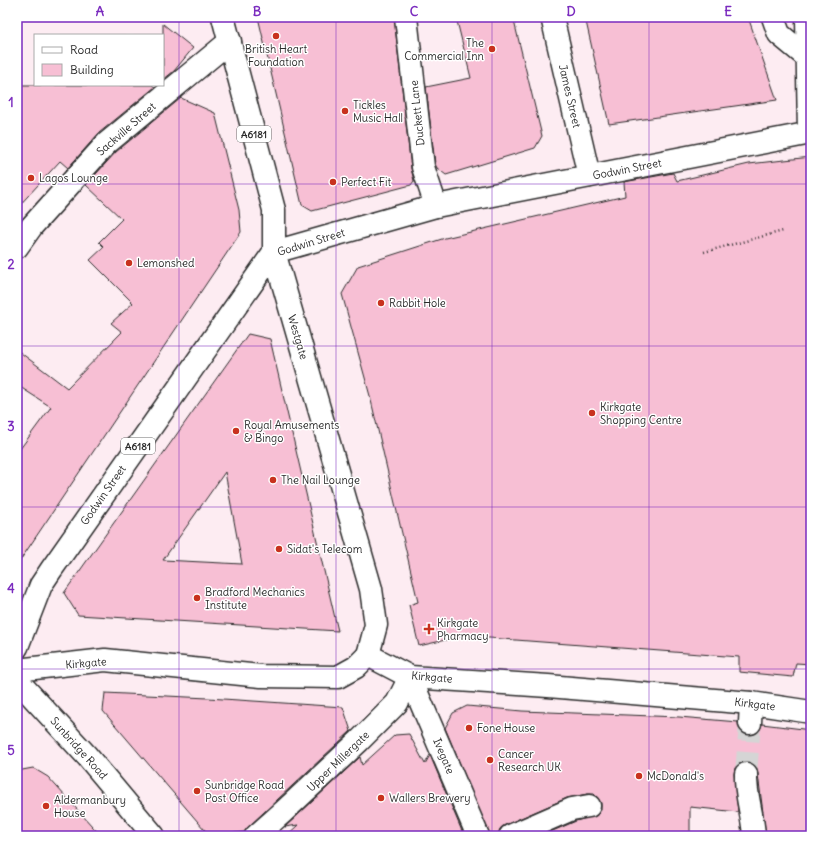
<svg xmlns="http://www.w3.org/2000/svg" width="828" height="853" viewBox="0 0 828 853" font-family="Delius,sans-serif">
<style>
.built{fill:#fdecf2;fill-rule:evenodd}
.building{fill:#f7bfd4;stroke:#2b2b2b;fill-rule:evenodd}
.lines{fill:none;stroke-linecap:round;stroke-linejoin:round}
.minor-tunnel{stroke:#d5d5d5;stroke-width:22;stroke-dasharray:22 11;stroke-linecap:butt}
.minor-casing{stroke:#2b2b2b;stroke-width:25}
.major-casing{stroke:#2b2b2b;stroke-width:25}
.path{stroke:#2b2b2b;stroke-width:2.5;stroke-dasharray:1 3;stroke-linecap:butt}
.minor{stroke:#fff;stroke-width:22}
.major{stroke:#fff;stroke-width:22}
.grid{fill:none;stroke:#7b2cbf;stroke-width:1;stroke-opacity:0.55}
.poi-dot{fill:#c8321e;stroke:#fff;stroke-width:1.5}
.labels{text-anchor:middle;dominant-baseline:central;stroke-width:3;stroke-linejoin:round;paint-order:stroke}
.shield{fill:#fff;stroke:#6b6b6b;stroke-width:1}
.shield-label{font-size:10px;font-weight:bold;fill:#2b2b2b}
.poi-label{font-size:11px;fill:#2b2b2b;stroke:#fff;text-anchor:start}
.street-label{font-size:11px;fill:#2b2b2b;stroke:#fff}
.neatline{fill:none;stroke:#7b2cbf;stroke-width:1.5}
.grid-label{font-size:13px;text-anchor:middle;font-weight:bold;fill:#7b2cbf}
</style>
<rect width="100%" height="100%" fill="#fff"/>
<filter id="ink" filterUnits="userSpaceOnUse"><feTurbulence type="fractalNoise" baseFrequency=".025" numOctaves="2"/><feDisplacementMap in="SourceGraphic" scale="8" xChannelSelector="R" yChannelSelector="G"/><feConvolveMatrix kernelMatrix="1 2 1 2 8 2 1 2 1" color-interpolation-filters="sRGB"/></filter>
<g filter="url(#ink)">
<path class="built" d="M17,17H811V836H17ZM35,35H163V85H35Z"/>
<g class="building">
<polygon points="258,17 394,17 411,168 414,181 411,185 312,211 302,205"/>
<polygon points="456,17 513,17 542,136 535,148 446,175 437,168 435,164 426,87 471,78"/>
<polygon points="585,17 748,17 777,100 609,124"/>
<polygon points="163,24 193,48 174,71 163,80"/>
<polygon points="17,85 152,85 155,87 99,133 68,168 60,161 17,208"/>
<polygon points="181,98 215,113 239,210 241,232 17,565 17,453 51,407 17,385 17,350 67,388 122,332 111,323 133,303 90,260 104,247 99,242 122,219 86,185 116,152"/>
<polygon points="811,157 811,664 796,663 793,677 739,672 739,657 463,636 419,646 409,605 418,602 370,396 342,294 358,266 445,238 625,196 624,182 673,173 677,181 749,164"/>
<path d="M248,334L270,339L338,631L78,615L64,593ZM225,472L242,564L163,560Z"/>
<polygon points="105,693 208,698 343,707 351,731 248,827 244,832 210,836 103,711"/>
<polygon points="467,706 522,711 679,717 738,722 739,729 744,734 749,735 756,734 760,730 762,724 811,730 811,836 766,836 758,774 757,768 753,763 746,762 739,763 735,768 734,774 738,812 690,807 690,834 541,836 576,821 597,815 601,810 601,803 598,798 594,794 587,794 567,798 505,825 500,829 498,836 490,836 445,728 453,713"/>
<polygon points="409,734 425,764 430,755 464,836 286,836 298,825 285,827 360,757 362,765 395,735"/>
<polygon points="33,768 48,777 101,836 17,836 17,771"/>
</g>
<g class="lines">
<polyline class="minor-tunnel" points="746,774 750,723"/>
<g class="minor-casing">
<g id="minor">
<polyline points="406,17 423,167 436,206"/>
<polyline points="552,17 589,176"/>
<polyline points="773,17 779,34 808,58"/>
<polyline points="807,17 809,133"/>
<polyline points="17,247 32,226 107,143 230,41"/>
<polyline points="368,655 376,625 371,589 274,252 436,206 811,133"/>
<polyline points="368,655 410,677 548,686 751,703 811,712"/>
<polyline points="17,670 105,660 261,676 338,677 356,667 368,655"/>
<polyline points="410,677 478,836"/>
<polyline points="17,680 87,756 154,836"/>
<polyline points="750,723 751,703"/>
<path d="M746,774C745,795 753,815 754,836"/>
<polyline points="256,836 283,812 359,741 397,703 410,677"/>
<polyline points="510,836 572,809 589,806"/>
</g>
</g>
<g class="major-casing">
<polyline id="major" points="17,647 41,585 51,570 274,252 274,210 223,17"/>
</g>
<polyline class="path" points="704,252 783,231"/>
<use href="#minor" class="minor"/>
<use href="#major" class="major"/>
</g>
</g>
<path class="grid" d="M179,17V836M336,17V836M492,17V836M649,17V836M17,184H811M17,346H811M17,507H811M17,669H811"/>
<g class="poi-dot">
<circle cx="276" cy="36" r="4"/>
<circle cx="492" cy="49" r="4"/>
<circle cx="345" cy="111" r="4"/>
<circle cx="31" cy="178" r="4"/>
<circle cx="333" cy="182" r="4"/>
<circle cx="129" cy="263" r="4"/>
<circle cx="381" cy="303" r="4"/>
<circle cx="592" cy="413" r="4"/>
<circle cx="236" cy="431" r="4"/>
<circle cx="273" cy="480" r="4"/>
<circle cx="279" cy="549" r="4"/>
<circle cx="197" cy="598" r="4"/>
<path d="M427 623h4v4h4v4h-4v4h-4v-4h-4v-4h4z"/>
<circle cx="469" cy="728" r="4"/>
<circle cx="490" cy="760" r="4"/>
<circle cx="639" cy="776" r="4"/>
<circle cx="197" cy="791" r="4"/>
<circle cx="381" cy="798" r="4"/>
<circle cx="46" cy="806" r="4"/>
</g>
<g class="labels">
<g class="shield">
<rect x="237" y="126" width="34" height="16" rx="3"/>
<rect x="121" y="438" width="34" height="16" rx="3"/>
</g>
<g class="shield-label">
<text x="254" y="134">A6181</text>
<text x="138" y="446">A6181</text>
</g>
<g class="poi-label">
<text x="484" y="43" text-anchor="end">The<tspan x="484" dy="13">Commercial Inn</tspan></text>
<text x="276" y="49" text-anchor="middle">British Heart<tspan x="276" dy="13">Foundation</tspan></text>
<text x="353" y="105">Tickles<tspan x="353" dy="13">Music Hall</tspan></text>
<text x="39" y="178">Lagos Lounge</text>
<text x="341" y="182">Perfect Fit</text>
<text x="137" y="263">Lemonshed</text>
<text x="389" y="303">Rabbit Hole</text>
<text x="600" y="407">Kirkgate<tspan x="600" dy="13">Shopping Centre</tspan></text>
<text x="244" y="425">Royal Amusements<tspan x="244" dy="13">&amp; Bingo</tspan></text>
<text x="281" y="480">The Nail Lounge</text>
<text x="287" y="549">Sidat's Telecom</text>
<text x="205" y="592">Bradford Mechanics<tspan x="205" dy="13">Institute</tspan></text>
<text x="437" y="623">Kirkgate<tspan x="437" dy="13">Pharmacy</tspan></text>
<text x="477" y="728">Fone House</text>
<text x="498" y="754">Cancer<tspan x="498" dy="13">Research UK</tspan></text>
<text x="647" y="776">McDonald's</text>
<text x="205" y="785">Sunbridge Road<tspan x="205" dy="13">Post Office</tspan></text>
<text x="389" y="798">Wallers Brewery</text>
<text x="54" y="800">Aldermanbury<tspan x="54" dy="13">House</tspan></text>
</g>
<g class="street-label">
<text transform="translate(570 96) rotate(77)">James Street</text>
<text transform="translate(417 113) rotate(-96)">Duckett Lane</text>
<text transform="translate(126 129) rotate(-41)">Sackville Street</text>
<text transform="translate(627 169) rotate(-11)">Godwin Street</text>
<text transform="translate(311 242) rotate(-17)">Godwin Street</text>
<text transform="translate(298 337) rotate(74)">Westgate</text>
<text transform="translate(103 495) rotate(-55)">Godwin Street</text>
<text transform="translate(86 663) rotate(-5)">Kirkgate</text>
<text transform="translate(432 677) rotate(5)">Kirkgate</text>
<text transform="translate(755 704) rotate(7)">Kirkgate</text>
<text transform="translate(79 748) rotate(48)">Sunbridge Road</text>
<text transform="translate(444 756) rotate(67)">Ivegate</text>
<text transform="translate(338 761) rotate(-44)">Upper Millergate</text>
</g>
</g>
<rect width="828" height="853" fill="none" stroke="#fff" stroke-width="44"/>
<rect x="34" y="34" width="130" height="52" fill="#ffffff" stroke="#aaaaaa"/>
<rect x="42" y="47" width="20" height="6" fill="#ffffff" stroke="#aaaaaa"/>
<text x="70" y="54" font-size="12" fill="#2b2b2b">Road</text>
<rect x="42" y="64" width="20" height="12" fill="#f7bfd4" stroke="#aaaaaa"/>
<text x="70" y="74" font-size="12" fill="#2b2b2b">Building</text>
<rect x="22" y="22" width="784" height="809" class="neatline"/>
<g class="grid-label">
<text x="100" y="16">A</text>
<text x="257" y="16">B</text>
<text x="414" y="16">C</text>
<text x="571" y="16">D</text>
<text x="728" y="16">E</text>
<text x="11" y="107">1</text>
<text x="11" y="269">2</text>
<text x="11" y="431">3</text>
<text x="11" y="593">4</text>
<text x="11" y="755">5</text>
</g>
</svg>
